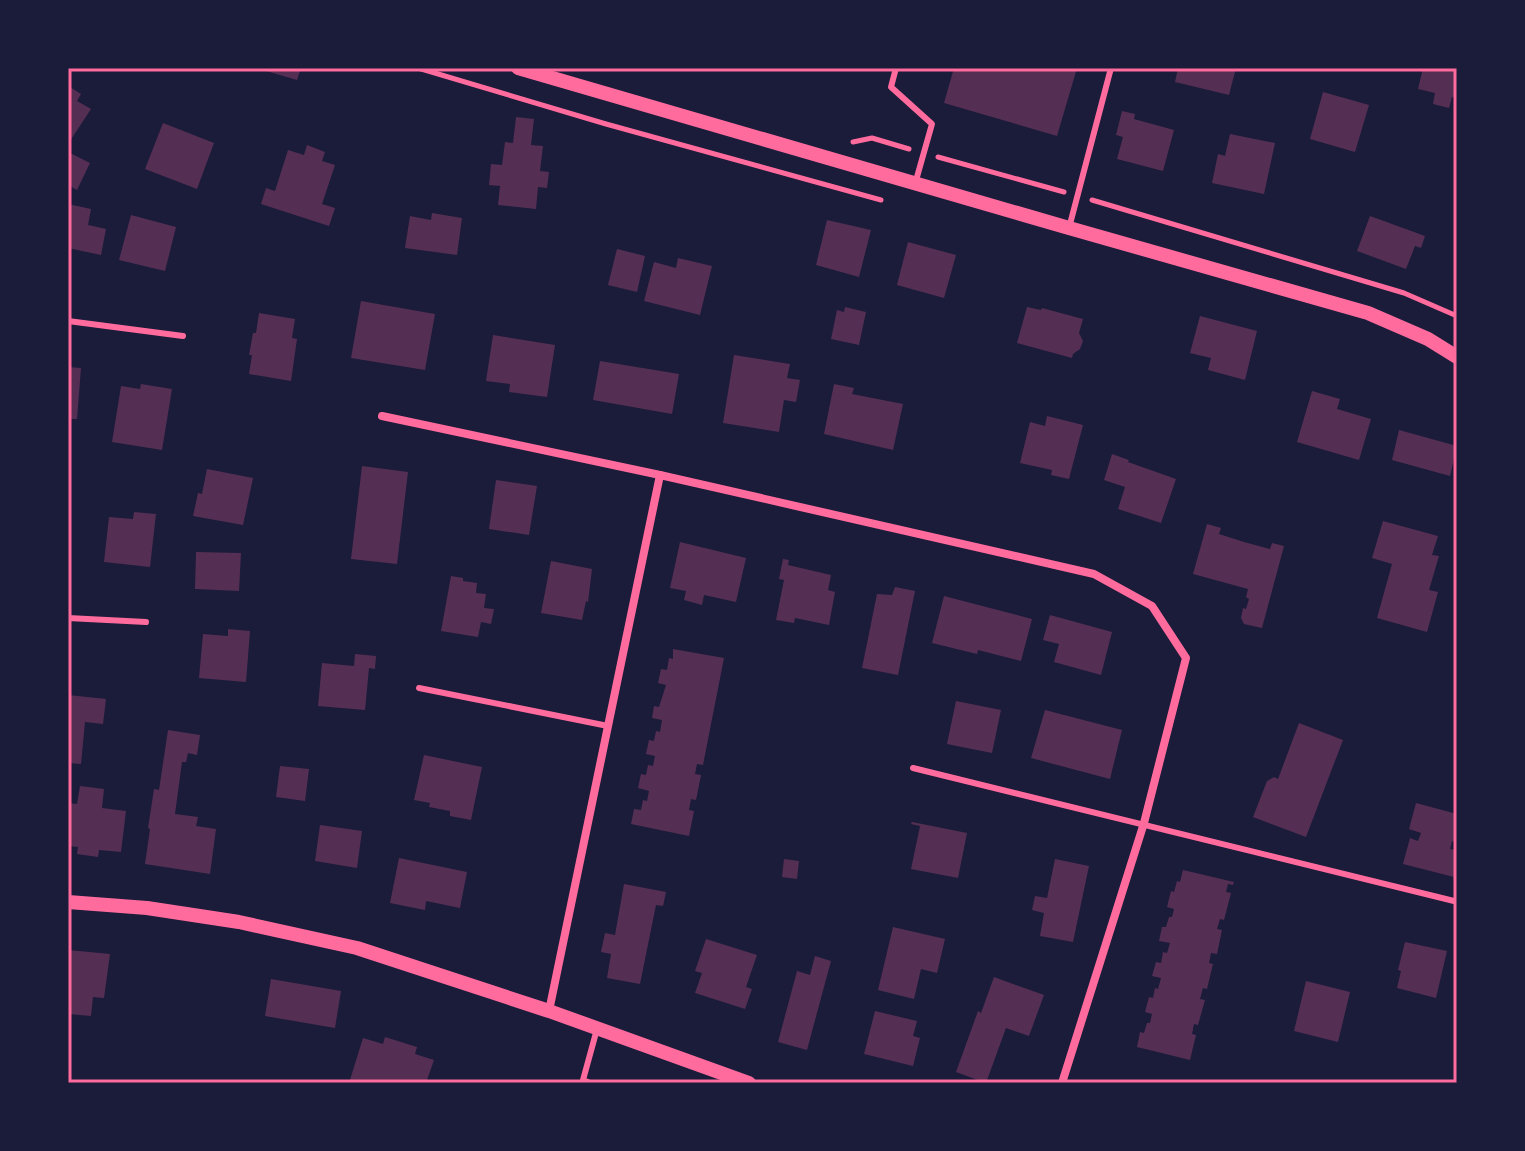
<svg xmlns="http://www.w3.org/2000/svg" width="1525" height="1151" viewBox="0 0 1525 1151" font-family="Jost,sans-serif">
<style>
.building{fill:#542f53}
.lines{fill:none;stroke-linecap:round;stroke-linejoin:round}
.path{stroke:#ff6b9d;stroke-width:5}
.service{stroke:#ff6b9d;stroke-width:6}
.minor{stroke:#ff6b9d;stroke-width:8}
.tertiary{stroke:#ff6b9d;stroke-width:14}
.neatline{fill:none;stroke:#ff6b9d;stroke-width:3}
</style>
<rect width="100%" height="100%" fill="#1b1b3a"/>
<g class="building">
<polygon points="267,68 301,68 297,80 266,71"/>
<polygon points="954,68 1077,68 1057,136 944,103"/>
<polygon points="1178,68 1236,68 1229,95 1175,82"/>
<polygon points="1423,68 1457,68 1457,99 1452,97 1449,108 1433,104 1435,93 1418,89"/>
<polygon points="70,87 81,94 77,101 91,109 70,141 68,140 68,91"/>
<polygon points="1323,92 1369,105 1355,152 1310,139"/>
<polygon points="1122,111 1135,114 1134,119 1174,130 1163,171 1117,159 1123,137 1116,135"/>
<polygon points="516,117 534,119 531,145 543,146 540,171 549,172 547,188 538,187 536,209 498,205 500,186 489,185 491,164 502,165 505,142 513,143"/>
<polygon points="163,123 214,143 197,189 145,169"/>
<polygon points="1230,134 1275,143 1264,194 1212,183 1218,154 1225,156"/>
<polygon points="307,145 325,152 322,161 335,165 322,204 335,208 329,226 261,204 266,188 275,191 288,150 304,155"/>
<polygon points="68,152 90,163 77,190 68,185"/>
<polygon points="68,204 91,209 88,225 106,229 101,255 68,248"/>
<polygon points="432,213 462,218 457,255 405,248 410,216 431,220"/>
<polygon points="131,215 176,227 165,271 119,260"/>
<polygon points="1370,216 1425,236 1421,248 1415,246 1406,269 1357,251"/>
<polygon points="827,220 871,230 859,277 816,265"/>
<polygon points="908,242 956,255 944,298 897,285"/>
<polygon points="617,249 645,256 637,292 608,285"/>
<polygon points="678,258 712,266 700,315 644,301 654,262 676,268"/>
<polygon points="361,301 435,314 425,370 351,358"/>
<polygon points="845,307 866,312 859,345 831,339 837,310 844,312"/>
<polygon points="1027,307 1041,310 1042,308 1083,319 1079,333 1083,341 1080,349 1073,354 1072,358 1017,343"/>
<polygon points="259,313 295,319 292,338 297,339 291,381 249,374 252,355 249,355 253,333 256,333"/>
<polygon points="1200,316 1257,331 1245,380 1208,370 1211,358 1190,353"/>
<polygon points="493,335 555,345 547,397 509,392 510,384 486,381"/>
<polygon points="734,355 790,364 787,378 800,380 796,402 784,400 779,432 723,423"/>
<polygon points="600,361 679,374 672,414 593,400"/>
<polygon points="68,367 81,368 77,419 68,419"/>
<polygon points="141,384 172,389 162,450 112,442 121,386 140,389"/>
<polygon points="834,384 854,388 852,394 903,404 893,450 824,434"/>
<polygon points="1312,391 1340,399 1337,409 1371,419 1359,460 1297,442"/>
<polygon points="1047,416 1083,425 1069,479 1051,475 1052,470 1020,463 1030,422 1045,426"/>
<polygon points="1399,430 1457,446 1450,476 1392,460"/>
<polygon points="1112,454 1129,460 1128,462 1176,479 1161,523 1118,509 1125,487 1104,480"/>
<polygon points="362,466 408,472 397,564 351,559"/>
<polygon points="207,469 253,478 243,525 193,516 198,493 202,494"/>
<polygon points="496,480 537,486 529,535 489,529"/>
<polygon points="134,512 156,514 150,567 104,562 109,517 133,519"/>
<polygon points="1383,521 1438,536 1432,555 1439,556 1429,590 1438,592 1427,632 1377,618 1392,564 1372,558"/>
<polygon points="1207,524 1221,528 1219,534 1244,542 1270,549 1272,543 1284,546 1262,628 1244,624 1241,618 1243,608 1246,609 1249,599 1246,597 1248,589 1193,574"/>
<polygon points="680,542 746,558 736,602 704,595 702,605 684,600 686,591 670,588"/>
<polygon points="196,552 241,553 239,591 195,589"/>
<polygon points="783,559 789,560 788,565 831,575 828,590 835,592 829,625 795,618 794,623 776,620 784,580 779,579"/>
<polygon points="551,561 592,569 588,602 586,601 582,620 541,613"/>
<polygon points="451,576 463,578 463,581 477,583 476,593 486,594 484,608 494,609 491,624 481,622 478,637 441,631"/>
<polygon points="895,587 915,591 898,675 862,668 877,594 892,595"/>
<polygon points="944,596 1032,619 1021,661 978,650 977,654 932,643"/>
<polygon points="1050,615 1112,632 1101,675 1054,662 1059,644 1043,640"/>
<polygon points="228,629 250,631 246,682 199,678 203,634 228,636"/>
<polygon points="673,649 724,658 703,765 697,764 695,774 701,775 696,800 691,799 689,810 694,811 689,836 631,824 634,809 641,810 643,800 647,801 649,791 638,788 641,774 646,775 648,765 653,766 655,756 646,754 649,740 654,741 656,731 660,732 662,720 652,718 654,706 659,707 666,685 658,683 661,669 667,670 669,658 673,659"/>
<polygon points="355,654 376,656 375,669 369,668 365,710 318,706 322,663 354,666"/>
<polygon points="68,695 106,699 103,724 85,722 81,764 68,763"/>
<polygon points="956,701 1001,710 992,753 947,744"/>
<polygon points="1045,710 1122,730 1110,779 1031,758"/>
<polygon points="1299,723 1343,740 1306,837 1253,817 1267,781 1274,777 1278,779"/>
<polygon points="168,730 200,735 197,755 188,753 186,762 182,762 175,814 198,817 196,826 216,829 210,874 145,864 150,829 148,828 154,789 159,790"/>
<polygon points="424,755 482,767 471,820 450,816 450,811 429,807 430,803 414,800"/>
<polygon points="280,766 309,769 305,801 276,797"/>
<polygon points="80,786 104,789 102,808 126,811 121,852 99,850 98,857 77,854 78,847 68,846 68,803 77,804"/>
<polygon points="1416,803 1457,814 1457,840 1456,842 1452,841 1450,849 1457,850 1457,880 1453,879 1454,877 1403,864 1410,838 1418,841 1421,833 1409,829"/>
<polygon points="912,822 967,833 958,878 911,869 920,826 911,824"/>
<polygon points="320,825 362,831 357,868 315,861"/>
<polygon points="399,858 467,872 460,908 426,901 425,910 390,903"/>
<polygon points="784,859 799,861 797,879 782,877"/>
<polygon points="1055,859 1089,866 1073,942 1040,936 1044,913 1032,910 1035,896 1047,898"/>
<polygon points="1183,870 1234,882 1233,885 1228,884 1226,892 1231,893 1224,920 1220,919 1217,929 1222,930 1217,954 1211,953 1209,963 1213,964 1207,989 1203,988 1200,999 1205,1000 1198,1025 1194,1024 1192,1034 1196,1035 1190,1060 1137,1047 1140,1032 1144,1033 1147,1023 1150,1023 1152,1014 1145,1012 1149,997 1153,998 1155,988 1158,989 1161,978 1152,976 1156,962 1161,963 1163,952 1167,953 1170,943 1159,941 1162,927 1166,927 1169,917 1172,917 1174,909 1167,907 1171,891 1174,892 1177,881 1180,882"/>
<polygon points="624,884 666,892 663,906 656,905 640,984 607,978 611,954 601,952 605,933 615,935"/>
<polygon points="893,927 945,939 937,973 921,969 914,999 878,990"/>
<polygon points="706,939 757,955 746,987 752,989 745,1009 695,993 702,973 695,971"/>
<polygon points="1405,942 1447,951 1436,998 1397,988 1401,971 1398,970"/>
<polygon points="68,950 110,954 104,998 93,997 91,1016 68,1014"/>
<polygon points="815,956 831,961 807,1050 778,1042 797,971 810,975"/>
<polygon points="994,977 1044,995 1029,1036 1006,1028 986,1083 956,1072 978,1011 981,1013"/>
<polygon points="271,979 341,991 335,1028 265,1016"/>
<polygon points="1306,981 1350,992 1338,1042 1294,1031"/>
<polygon points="875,1011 917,1021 913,1036 920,1038 913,1066 864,1054"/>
<polygon points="385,1037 417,1047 415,1054 434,1060 426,1083 349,1083 363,1038 383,1044"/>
</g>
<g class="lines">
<g class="path">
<polyline points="418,68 606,124 881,200"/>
<polyline points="853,142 872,138 909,149"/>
<polyline points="938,157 1064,192"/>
<polyline points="1092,200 1404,293 1457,316"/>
</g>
<g class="service">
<polyline points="896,68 891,87 932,124 915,184"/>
<polyline points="1069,228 1111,68"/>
<polyline points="68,321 183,336"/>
<polyline points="68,618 146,622"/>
<polyline points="419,688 608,726"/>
<polyline points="913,768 1454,901"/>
<polyline points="590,1083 583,1080 597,1029"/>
</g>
<g class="minor">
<polyline points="382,416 660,475 1094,574 1152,606 1186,658 1144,823 1062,1083"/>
<polyline points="549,1011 660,475"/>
</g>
<g class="tertiary">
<polyline points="518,68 1069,228 1368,313 1428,339 1457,357"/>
<polyline points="68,902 147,908 239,922 357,948 549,1011 749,1083"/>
</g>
</g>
<rect width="1525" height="1151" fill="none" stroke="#1b1b3a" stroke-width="140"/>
<rect x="70" y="70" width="1385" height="1011" class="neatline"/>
</svg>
